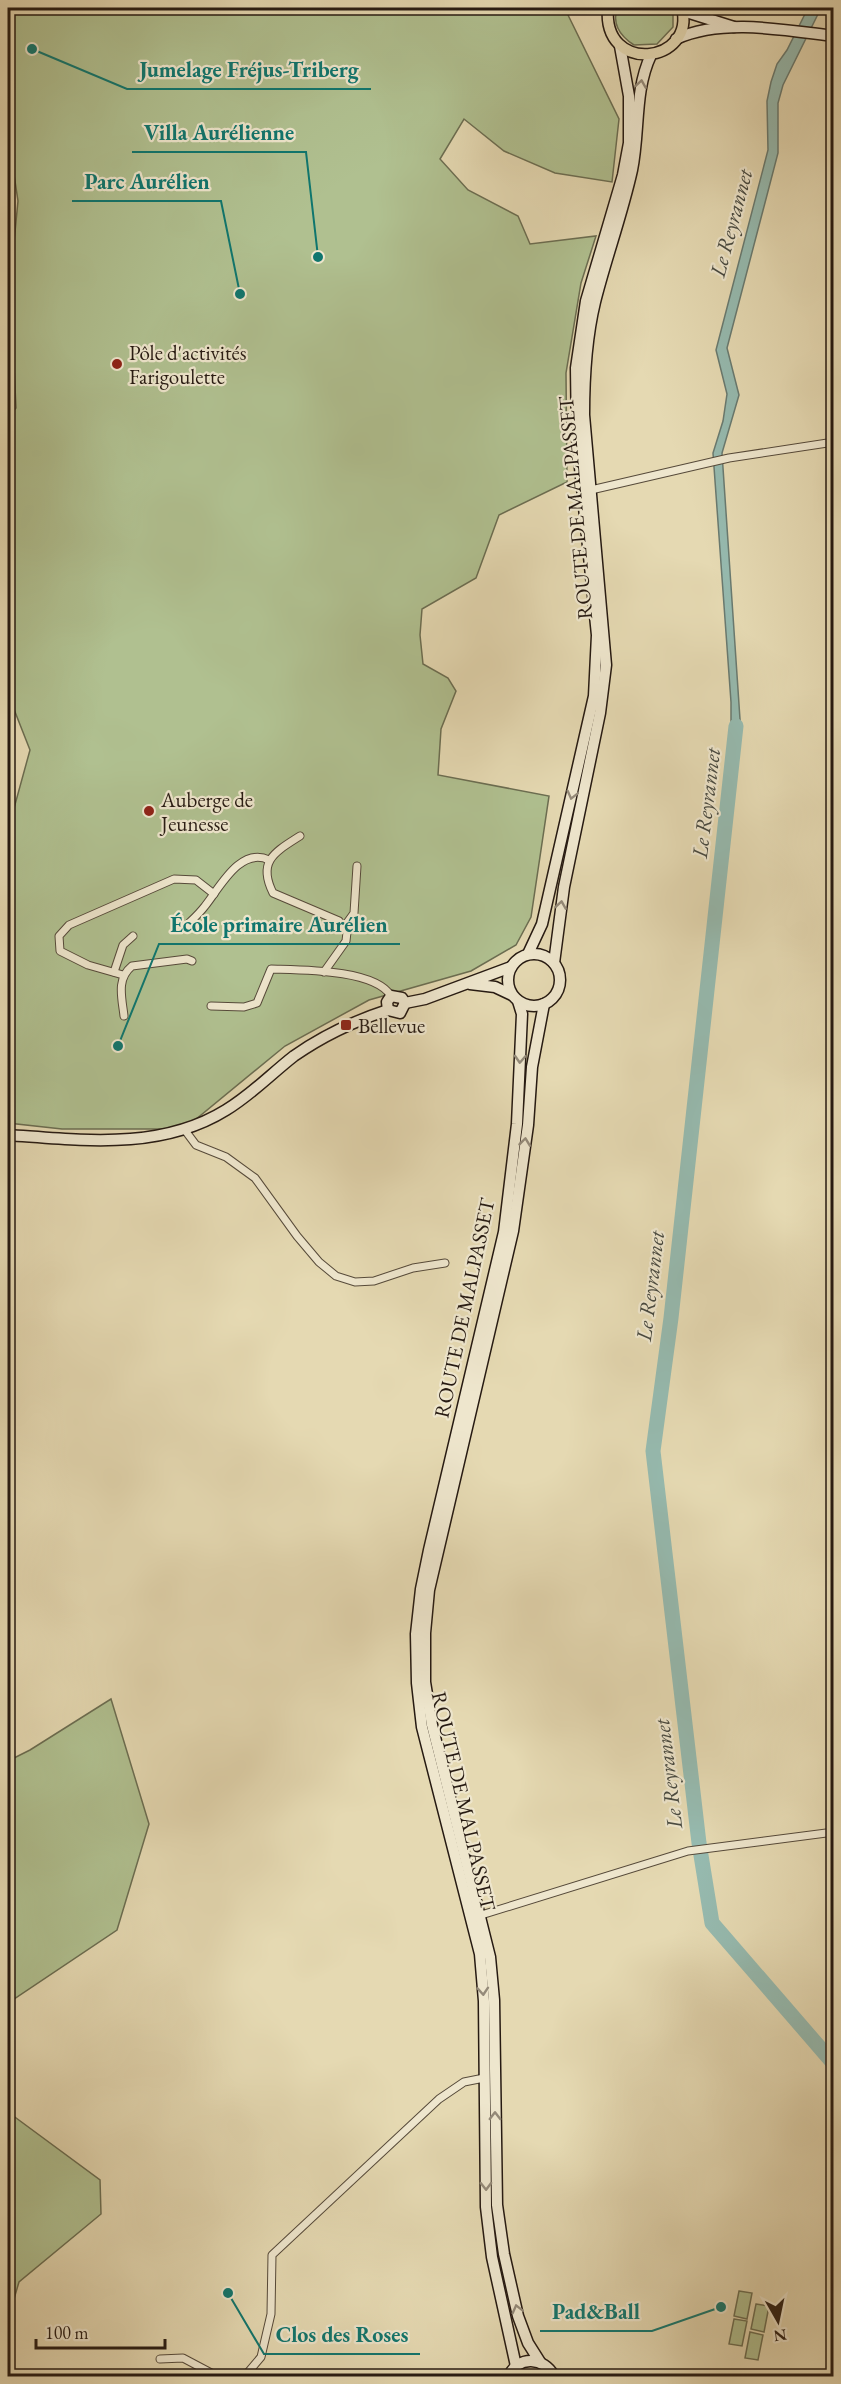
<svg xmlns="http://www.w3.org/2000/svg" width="841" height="2384" viewBox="0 0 841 2384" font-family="'EB Garamond',serif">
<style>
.green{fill:#b0c090;stroke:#6b6d51;stroke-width:1.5}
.water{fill:#96baaf;stroke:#697a70;stroke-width:1.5}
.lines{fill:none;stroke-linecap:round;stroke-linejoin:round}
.river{stroke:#96baaf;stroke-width:15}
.street-casing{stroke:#564a3a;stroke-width:9}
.secondary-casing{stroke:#261a12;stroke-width:13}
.primary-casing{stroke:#261a12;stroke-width:13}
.street{stroke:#eee6cd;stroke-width:7}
.secondary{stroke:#eee6cd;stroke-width:10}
.primary{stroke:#e5d9b2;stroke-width:10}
.oneway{stroke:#948a79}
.poi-dot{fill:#8f2418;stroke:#eee6cd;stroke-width:2}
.labels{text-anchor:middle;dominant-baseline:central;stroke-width:4.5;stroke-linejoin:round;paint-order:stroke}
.poi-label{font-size:21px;fill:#261a12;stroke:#eee6cd;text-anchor:start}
.street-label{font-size:21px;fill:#261a12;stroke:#eee6cd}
.water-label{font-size:22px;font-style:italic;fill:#484a41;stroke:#eee6cd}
.leader{fill:none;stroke:#0f766e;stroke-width:2}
.callout-dot{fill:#0f766e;stroke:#eee6cd;stroke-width:2}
.callout-label{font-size:22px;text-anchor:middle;font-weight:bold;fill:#0f766e;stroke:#eee6cd;stroke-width:4.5;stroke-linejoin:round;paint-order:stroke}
</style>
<rect width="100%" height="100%" fill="#e5d9b2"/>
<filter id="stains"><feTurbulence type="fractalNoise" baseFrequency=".00333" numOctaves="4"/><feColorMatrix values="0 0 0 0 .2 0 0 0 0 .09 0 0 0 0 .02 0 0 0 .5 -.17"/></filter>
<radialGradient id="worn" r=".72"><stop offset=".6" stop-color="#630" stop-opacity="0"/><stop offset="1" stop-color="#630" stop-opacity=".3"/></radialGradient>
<g class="green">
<polygon points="8,8 558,8 567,13 619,119 612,182 555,173 504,151 464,119 440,159 468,190 518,216 530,244 596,236 581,283 566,373 567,482 499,515 476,578 422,609 420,635 423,664 448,678 456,691 441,729 438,775 549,796 531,917 516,945 471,971 369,1000 285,1046 184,1129 62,1129 8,1123 8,830 30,750 8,694 8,417 16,408 10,283 18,201 8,135"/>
<path d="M617,8H673V27L657,44L634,45C620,36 612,24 617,8Z"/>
<polygon points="111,1699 149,1824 117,1930 8,2003 8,1761 30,1750"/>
<polygon points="8,2112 100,2180 101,2214 19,2282 8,2319"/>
<polygon points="739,2291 752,2293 747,2319 734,2316"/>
<polygon points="756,2304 769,2306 764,2332 751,2329"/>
<polygon points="734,2319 747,2321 742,2346 729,2344"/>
<polygon points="750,2332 763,2335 758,2360 745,2358"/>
</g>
<polygon class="water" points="808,8 821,8 783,85 778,103 778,153 727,348 739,395 722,453 741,734 737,745 731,745 731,702 713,453 723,421 727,394 716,350 768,150 767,101 771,82 777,64 787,50"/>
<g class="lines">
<polyline class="river" points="736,726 671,1318 653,1451 699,1843 712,1923 834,2064"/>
<g class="street-casing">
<g id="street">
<polyline points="591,490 729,458 834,442"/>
<path d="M300,836C275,852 257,861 273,893L339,921L347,932L346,941L324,972"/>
<path d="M185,927C192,920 199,914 205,906C219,889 240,846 269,860"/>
<polyline points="344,927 354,913 357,866"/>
<polyline points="114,972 123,945 133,936"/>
<polyline points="123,975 88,965 60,951 59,936 69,925 174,879 196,880 214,894"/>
<path d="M211,1006L244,1007L257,1003L271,969C300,970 375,969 391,996"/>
<path d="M124,1016C122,998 116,979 132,966L187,959L192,961"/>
<polyline points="184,1129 196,1145 226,1157 255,1178 297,1236 319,1262 336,1276 355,1282 374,1281 413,1268 445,1263"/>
<polyline points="478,1916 688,1851 834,1832"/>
<polyline points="160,2359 183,2358 217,2376"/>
<polyline points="245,2376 261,2357 271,2314 272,2255 439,2099 464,2082 484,2078"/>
</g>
</g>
<g class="secondary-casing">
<g id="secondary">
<polyline points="683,11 734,27"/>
<path d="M676,39C723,18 784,30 834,36"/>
<polyline points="528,954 542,924 594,696 597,635 577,438 576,368 586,301 623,175 629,143 629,96 620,46"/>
<circle cx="534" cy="980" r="26"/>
<path d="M554,963L564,887L600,713L606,665L584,415C584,378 586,339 595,302C606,258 622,215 632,170C640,131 634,91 651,55"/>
<polyline points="470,984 495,987 512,995"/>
<polyline points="405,1003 425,999 511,967"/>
<polyline points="388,1010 387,1002 391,996 402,998 405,1003"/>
<polyline points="388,1010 400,1013 405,1003"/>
<path d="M8,1135C81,1140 160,1151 226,1110C251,1095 271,1074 294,1056C324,1035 354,1021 388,1010"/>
<polyline points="540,2362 528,2343 518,2316 504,2254 497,2205 494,2000 490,1957 432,1725 425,1682 425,1633 429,1590 513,1231 528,1125 532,1067 544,1004"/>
<polyline points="516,2366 492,2257 486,2207 484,2001 480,1954 422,1727 417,1683 416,1634 421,1589 429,1550 504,1232 517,1124 522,1014 518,1001"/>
<path d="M509,2376C518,2355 544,2357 554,2376"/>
</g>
</g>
<g class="primary-casing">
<path id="primary" d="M608,8C602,75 696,64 682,8"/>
</g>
<use href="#street" class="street"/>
<use href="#secondary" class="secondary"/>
<use href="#primary" class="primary"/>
</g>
<defs><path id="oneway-chevron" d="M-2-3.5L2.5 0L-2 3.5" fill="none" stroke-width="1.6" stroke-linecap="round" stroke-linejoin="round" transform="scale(1.5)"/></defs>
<g class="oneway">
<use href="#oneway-chevron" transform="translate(641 84) rotate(-81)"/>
<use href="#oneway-chevron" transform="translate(572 795) rotate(104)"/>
<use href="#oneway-chevron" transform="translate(561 905) rotate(-81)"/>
<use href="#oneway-chevron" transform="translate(520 1059) rotate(93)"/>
<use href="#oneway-chevron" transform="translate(525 1142) rotate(-83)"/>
<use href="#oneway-chevron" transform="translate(483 1991) rotate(86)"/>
<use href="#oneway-chevron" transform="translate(495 2116) rotate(-90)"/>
<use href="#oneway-chevron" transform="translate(486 2186) rotate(89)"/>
<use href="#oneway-chevron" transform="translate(517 2309) rotate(-104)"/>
</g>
<g class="poi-dot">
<circle cx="117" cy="364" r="6"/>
<circle cx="149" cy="811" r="6"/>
<rect x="340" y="1019" width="12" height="12" rx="3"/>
</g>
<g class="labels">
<g class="poi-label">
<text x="129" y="352">Pôle d'activités<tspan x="129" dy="24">Farigoulette</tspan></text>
<text x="161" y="799">Auberge de<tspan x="161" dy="24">Jeunesse</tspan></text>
<text x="358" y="1025">Bellevue</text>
</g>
<g class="street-label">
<text transform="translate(575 508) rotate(-95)">ROUTE DE MALPASSET</text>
<text transform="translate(464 1308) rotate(-78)">ROUTE DE MALPASSET</text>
<text transform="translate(464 1801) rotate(77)">ROUTE DE MALPASSET</text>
</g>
<g class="water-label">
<text transform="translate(731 223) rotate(-75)">Le Reyrannet</text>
<text transform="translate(706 803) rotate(-83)">Le Reyrannet</text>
<text transform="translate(650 1286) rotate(-83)">Le Reyrannet</text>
<text transform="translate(668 1774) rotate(-97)">Le Reyrannet</text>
</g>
</g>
<path class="leader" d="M32 49L127 89H371M318 257L306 152H132M240 294L221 201H72M118 1046L159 944H400M721 2307L652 2331H540M228 2293L264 2354H420"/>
<g class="callout-dot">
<circle cx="32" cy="49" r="6"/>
<circle cx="318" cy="257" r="6"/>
<circle cx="240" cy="294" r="6"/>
<circle cx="118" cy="1046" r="6"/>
<circle cx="721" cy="2307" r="6"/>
<circle cx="228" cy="2293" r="6"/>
</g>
<g class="callout-label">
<text x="249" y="77">Jumelage Fréjus-Triberg</text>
<text x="219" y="140">Villa Aurélienne</text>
<text x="147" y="189">Parc Aurélien</text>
<text x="279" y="932">École primaire Aurélien</text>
<text x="596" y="2319">Pad&amp;Ball</text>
<text x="342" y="2342">Clos des Roses</text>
</g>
<rect width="841" height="2384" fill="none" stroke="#e5d9b2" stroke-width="30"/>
<rect x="9" y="9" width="823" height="2366" fill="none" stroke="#261a12" stroke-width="3"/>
<rect x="15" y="15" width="811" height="2354" fill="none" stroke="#261a12" stroke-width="1.5"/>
<g transform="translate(778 2321) rotate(171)" stroke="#eee6cd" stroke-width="4.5" paint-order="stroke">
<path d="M0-4.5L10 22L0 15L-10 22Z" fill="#261a12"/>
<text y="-9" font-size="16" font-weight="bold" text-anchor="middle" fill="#261a12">N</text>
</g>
<path d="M36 2339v9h129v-9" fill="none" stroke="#261a12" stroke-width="3"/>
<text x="45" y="2339" font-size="18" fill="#261a12" stroke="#eee6cd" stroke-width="4.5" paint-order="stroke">100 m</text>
<rect width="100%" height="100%" filter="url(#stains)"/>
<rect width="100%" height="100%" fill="url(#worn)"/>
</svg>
